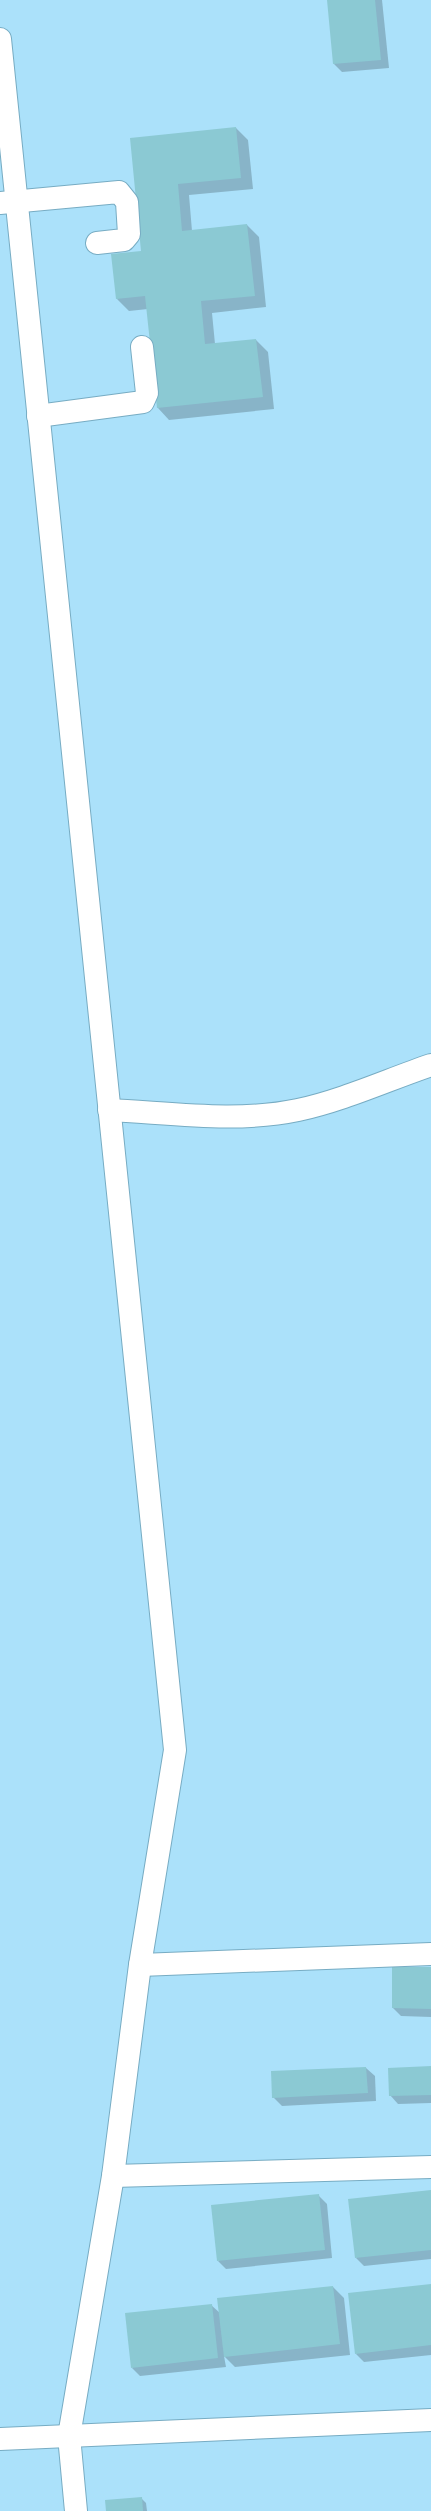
<svg xmlns="http://www.w3.org/2000/svg" width="431" height="2511" viewBox="0 0 431 2511" font-family="Signika,sans-serif">
<style>
.shadow{fill:#0003}
.building{fill:#8bc9d3}
.lines{fill:none;stroke-linecap:round;stroke-linejoin:round}
.lane-casing{stroke:#77acc3;stroke-width:24}
.street-casing{stroke:#77acc3;stroke-width:24}
.lane{stroke:#fff;stroke-width:22}
.street{stroke:#fff;stroke-width:22}
</style>
<rect width="100%" height="100%" fill="#abe1fa"/>
<g class="shadow">
<polygon points="328,0 382,0 389,68 342,72 334,64"/>
<polygon points="236,128 248,140 253,189 189,195 192,231 247,225 259,237 266,307 212,313 215,344 256,340 268,352 274,409 169,420 158,408 148,309 129,311 117,299 142,252 131,139"/>
<polygon points="431,1968 431,2017 401,2016 393,2008"/>
<polygon points="431,2067 431,2103 398,2104 390,2095"/>
<polygon points="366,2068 375,2076 376,2101 282,2106 273,2097 272,2072"/>
<polygon points="431,2191 431,2259 364,2266 356,2258"/>
<polygon points="318,2195 327,2204 332,2258 226,2269 218,2261"/>
<polygon points="431,2285 431,2355 364,2362 356,2354"/>
<polygon points="333,2287 344,2298 350,2355 235,2367 224,2356 226,2367 140,2376 132,2368 211,2305 220,2313"/>
<polygon points="141,2498 146,2503 147,2511 107,2511"/>
</g>
<g class="building">
<polygon points="327,0 375,0 381,60 333,64"/>
<polygon points="236,127 241,178 178,184 182,231 247,224 255,296 201,301 205,344 256,339 263,397 157,408 145,296 116,299 111,254 141,251 130,138"/>
<polygon points="392,1967 431,1967 431,2009 392,2008"/>
<polygon points="431,2066 431,2095 389,2096 388,2068"/>
<polygon points="366,2067 368,2093 272,2098 271,2071"/>
<polygon points="431,2190 431,2250 355,2258 348,2199"/>
<polygon points="319,2194 325,2250 217,2261 211,2205"/>
<polygon points="431,2284 431,2345 355,2354 348,2293"/>
<polygon points="333,2286 340,2344 224,2357 217,2298"/>
<polygon points="212,2304 218,2358 131,2368 125,2313"/>
<polygon points="142,2497 143,2511 106,2511 105,2500"/>
</g>
<g class="lines">
<g class="lane-casing">
<g id="lane">
<polyline points="0,203 119,192 127,202 129,234 124,240 97,243"/>
<polyline points="38,416 143,402 147,393 142,347"/>
</g>
</g>
<g class="street-casing">
<g id="street">
<polyline points="0,39 175,1750 140,1965 113,2176 69,2436 76,2511"/>
<path d="M109,1110C171,1113 237,1123 298,1110C344,1100 387,1080 431,1065"/>
<polyline points="140,1965 431,1954"/>
<polyline points="113,2176 431,2167"/>
<polyline points="0,2439 431,2420"/>
</g>
</g>
<use href="#lane" class="lane"/>
<use href="#street" class="street"/>
</g>
</svg>
